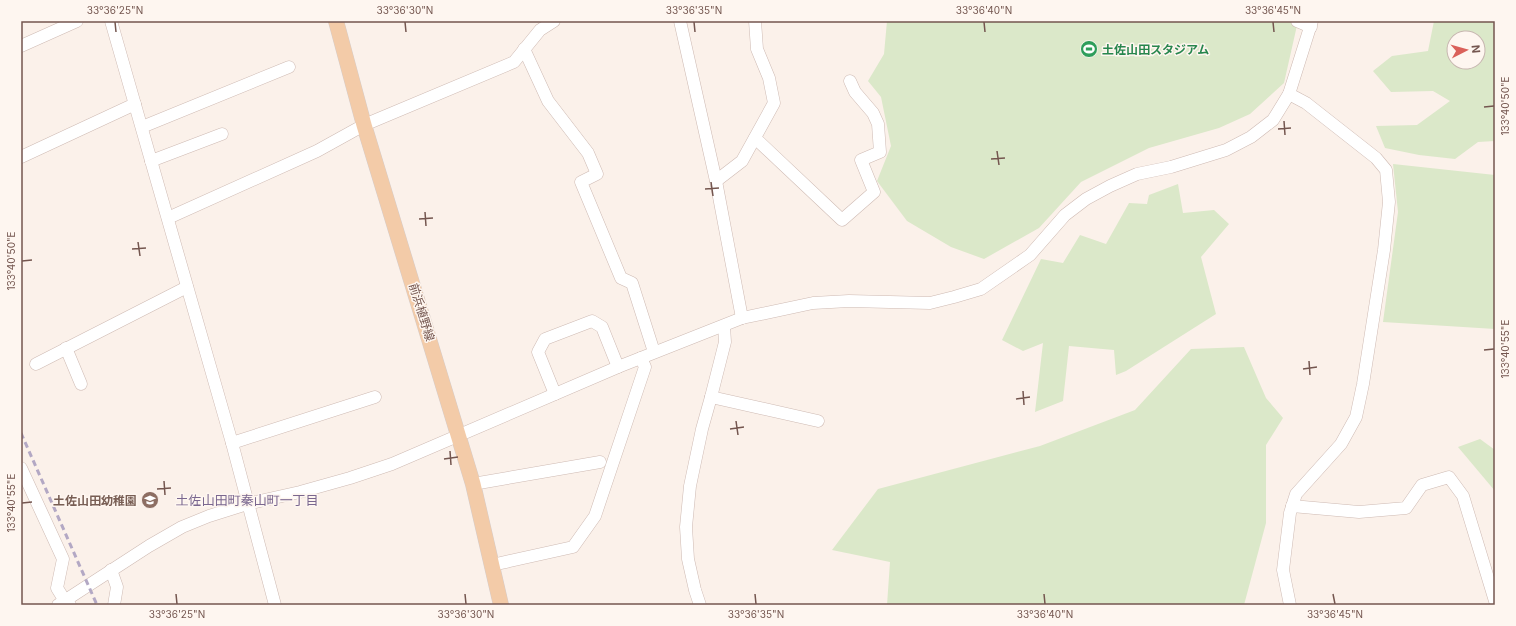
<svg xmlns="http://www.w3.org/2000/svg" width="1516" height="626" viewBox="0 0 1516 626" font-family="Inter,'Noto Sans JP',sans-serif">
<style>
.green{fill:#dbe8c9;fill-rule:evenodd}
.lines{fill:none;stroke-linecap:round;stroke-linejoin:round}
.minor-casing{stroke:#cebab3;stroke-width:13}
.major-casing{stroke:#d5ccca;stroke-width:16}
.minor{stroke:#fff;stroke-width:12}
.major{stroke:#f3cba8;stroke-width:15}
.rail{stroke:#b3a8c4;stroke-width:3;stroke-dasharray:6 4;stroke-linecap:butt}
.ticks{fill:none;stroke:#74564f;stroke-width:1.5}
.labels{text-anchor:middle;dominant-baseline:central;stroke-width:3;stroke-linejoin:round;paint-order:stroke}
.leisure-label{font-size:12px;font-weight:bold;fill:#27864d;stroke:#fef6f0;text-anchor:start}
.street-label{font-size:12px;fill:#74564f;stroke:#fef6f0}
.education-label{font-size:12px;font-weight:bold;fill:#785e54;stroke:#fef6f0;text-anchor:end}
.neighbourhood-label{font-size:13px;fill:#7a678f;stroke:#fef6f0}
.neatline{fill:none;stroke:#74564f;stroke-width:1.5}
.ticks-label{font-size:10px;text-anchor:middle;fill:#74564f}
</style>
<rect width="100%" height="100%" fill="#fbf1ea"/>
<g class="green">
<polygon points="887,21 1298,21 1284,83 1250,114 1219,128 1149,148 1081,182 1039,228 984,259 951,247 907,221 877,181 891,146 881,97 868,81 884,54"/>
<path d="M1434,21H1495V141L1478,142L1455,159L1419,155L1385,148L1376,126L1417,125L1450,101L1433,91L1391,92L1373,71L1392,56L1428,51ZM1454,38H1478V62H1454Z"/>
<polygon points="1393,164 1495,175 1495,329 1383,322 1398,212"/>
<polygon points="1178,184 1183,213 1214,210 1229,224 1201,257 1216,314 1126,371 1116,375 1114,350 1069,346 1063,401 1035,412 1043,343 1023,351 1002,340 1041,259 1063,263 1080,235 1106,244 1129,203 1147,204 1149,195"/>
<polygon points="1244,347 1266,398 1283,418 1266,445 1266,523 1244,605 887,605 890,562 832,550 878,489 1040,446 1135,410 1191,349"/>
<polygon points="1480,439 1495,450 1495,491 1458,447"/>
</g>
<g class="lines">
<g class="minor-casing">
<g id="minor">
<polyline points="111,21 232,443 275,605"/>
<polyline points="680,21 716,181 742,318"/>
<polyline points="1297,21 1311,27"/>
<polyline points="21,46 77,21"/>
<polyline points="524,49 548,101 588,153 597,174 581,182 621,278 632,283 654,352"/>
<polyline points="1289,94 1306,103 1376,158 1386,170 1389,202 1384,250 1363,384 1356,417 1341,444 1296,494 1290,513 1283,570 1290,605"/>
<polyline points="142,127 289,67"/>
<polyline points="755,138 842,220 874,192 861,160 880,152 878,124 873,113 855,92 850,81"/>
<polyline points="21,157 135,104"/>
<polyline points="151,161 222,134"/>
<polyline points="716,181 742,161 774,103 769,78 757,49 755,21"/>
<polyline points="168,218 317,151 364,125 514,62 540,30 554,21"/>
<polyline points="66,348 81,384"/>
<polyline points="36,364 187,287"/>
<polyline points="555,394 538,352 545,339 592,321 602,327 618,367"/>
<polyline points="711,397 818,421"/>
<polyline points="232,443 375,397"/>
<polyline points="21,468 63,559 57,588 65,601 70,605"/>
<polyline points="473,484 600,462"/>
<polyline points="1292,506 1359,512 1406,508 1422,485 1449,477 1463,496 1495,601"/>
<polyline points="492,565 573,547 595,516 645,367 641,358"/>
<polyline points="111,570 117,587 114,605"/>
<polyline points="58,605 149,546 182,527 209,516 247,504 300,492 350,478 392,464 618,367 742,318 813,303 849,301 930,303 954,297 981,289 1030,255 1065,215 1086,199 1110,186 1137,174 1171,167 1226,150 1251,137 1273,120 1289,94 1312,21"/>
<polyline points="700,605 695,590 688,559 686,527 690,486 702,429 711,397 725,342 724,326"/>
</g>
</g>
<g class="major-casing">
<polyline id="major" points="336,21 364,125 473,484 501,605"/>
</g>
<use href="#minor" class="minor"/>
<use href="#major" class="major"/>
<polyline class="rail" points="21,433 97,605"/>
</g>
<path class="ticks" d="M115,22L116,32M405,22L406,32M694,22L695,32M984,22L985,32M1273,22L1274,32M1484,107L1494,106M1284,121L1285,135M1278,129L1291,128M997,151L999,165M991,159L1005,158M711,182L713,196M705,189L719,188M425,212L426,226M419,219L433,218M138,242L140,256M132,249L146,248M22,261L32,260M1484,350L1494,349M1309,361L1310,375M1303,369L1317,367M1023,391L1024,405M1016,399L1030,397M736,421L738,435M730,429L744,427M450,451L451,465M444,459L458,457M164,481L165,495M157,489L171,488M22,503L32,502M176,594L177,604M465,594L466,604M755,594L756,604M1044,594L1045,604M1333,594L1335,604"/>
<defs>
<g id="stadium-disc" transform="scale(0.9)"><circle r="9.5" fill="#2e9e5b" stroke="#fef6f0"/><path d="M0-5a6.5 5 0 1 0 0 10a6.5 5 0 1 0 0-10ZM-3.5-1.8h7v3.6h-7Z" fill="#fff"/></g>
<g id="school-disc" transform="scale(0.9)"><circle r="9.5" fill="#8d6e63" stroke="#fef6f0"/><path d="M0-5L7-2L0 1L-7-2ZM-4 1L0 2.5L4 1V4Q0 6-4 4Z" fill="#fff"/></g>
</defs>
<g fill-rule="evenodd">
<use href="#stadium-disc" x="1089" y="49"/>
<use href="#school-disc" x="150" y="500"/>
</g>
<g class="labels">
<g class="leisure-label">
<text x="1102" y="49">土佐山田スタジアム</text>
</g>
<g class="street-label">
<text transform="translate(422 312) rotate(73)">前浜植野線</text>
</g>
<g class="education-label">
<text x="137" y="500">土佐山田幼稚園</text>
</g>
<g class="neighbourhood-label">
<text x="247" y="500">土佐山田町秦山町一丁目</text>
</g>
</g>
<rect width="1516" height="626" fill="none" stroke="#fef6f0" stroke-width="44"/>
<g transform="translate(1466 50) rotate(84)"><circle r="19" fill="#fef6f0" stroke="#c7b6b0"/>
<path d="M0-3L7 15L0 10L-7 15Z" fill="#da615a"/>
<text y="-6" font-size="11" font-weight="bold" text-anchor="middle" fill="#74564f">N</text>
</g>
<rect x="22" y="22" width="1472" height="582" class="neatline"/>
<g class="ticks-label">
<text x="115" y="14">33°36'25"N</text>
<text x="405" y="14">33°36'30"N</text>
<text x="694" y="14">33°36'35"N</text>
<text x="984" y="14">33°36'40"N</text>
<text x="1273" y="14">33°36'45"N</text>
<text transform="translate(1505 106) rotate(-90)" y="4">133°40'50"E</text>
<text transform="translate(11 261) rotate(-90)" y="4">133°40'50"E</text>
<text transform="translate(1505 349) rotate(-90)" y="4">133°40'55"E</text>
<text transform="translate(11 503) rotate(-90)" y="4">133°40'55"E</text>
<text x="177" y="618">33°36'25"N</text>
<text x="466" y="618">33°36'30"N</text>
<text x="756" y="618">33°36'35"N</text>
<text x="1045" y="618">33°36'40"N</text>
<text x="1335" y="618">33°36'45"N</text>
</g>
</svg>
